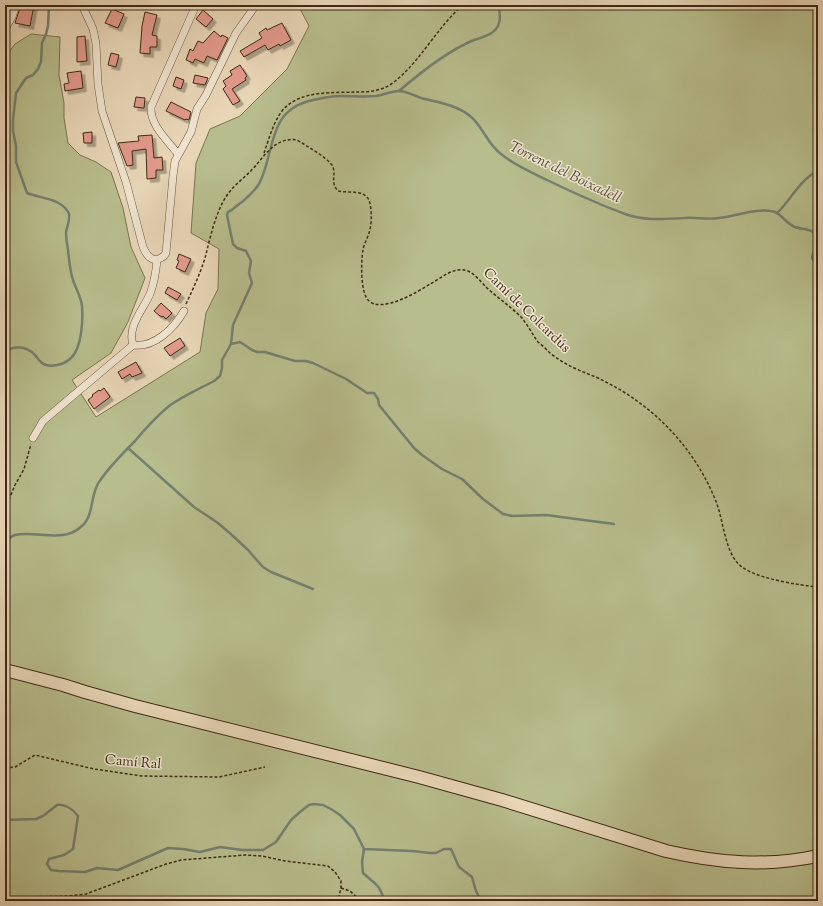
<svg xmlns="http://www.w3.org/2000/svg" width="823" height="906" viewBox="0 0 823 906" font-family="'Sorts Mill Goudy',serif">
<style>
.green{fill:#b8bd8d;stroke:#7b7450}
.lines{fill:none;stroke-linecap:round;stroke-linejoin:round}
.stream{stroke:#74806f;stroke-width:2.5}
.building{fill:#e29a8c;stroke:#3e2a14;filter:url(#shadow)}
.street-casing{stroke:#68553d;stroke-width:8}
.primary-casing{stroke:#3e2a14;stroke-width:14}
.path{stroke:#3e2a14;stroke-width:1.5;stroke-dasharray:3 2;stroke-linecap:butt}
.street{stroke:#f0e4d0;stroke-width:7}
.primary{stroke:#e8d6b7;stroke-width:12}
.labels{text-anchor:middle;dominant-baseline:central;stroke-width:3;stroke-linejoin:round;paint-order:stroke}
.street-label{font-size:14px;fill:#3e2a14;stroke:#f0e4d0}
.water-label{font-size:15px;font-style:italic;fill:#544e3a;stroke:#f0e4d0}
</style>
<defs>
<filter id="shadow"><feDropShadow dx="3.5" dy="3.5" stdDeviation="0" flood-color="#0004"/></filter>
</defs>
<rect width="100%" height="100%" fill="#e8d6b7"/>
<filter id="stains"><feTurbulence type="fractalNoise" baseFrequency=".005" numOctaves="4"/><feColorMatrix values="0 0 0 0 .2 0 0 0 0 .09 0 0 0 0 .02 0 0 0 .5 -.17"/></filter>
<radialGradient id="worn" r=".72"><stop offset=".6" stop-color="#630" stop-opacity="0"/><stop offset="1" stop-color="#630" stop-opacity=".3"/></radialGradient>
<polygon class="green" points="298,5 818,5 818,901 5,901 5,57 15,44 31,34 60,37 59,75 64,103 64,118 68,143 80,155 96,162 111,172 123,208 131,247 145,278 128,322 111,353 72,380 96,417 200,352 206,313 218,289 219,249 191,233 196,163 210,129 240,116 287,69 309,26"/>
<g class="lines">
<g class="stream">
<path d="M399,91C421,72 447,51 474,40C483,37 493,35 498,26C501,20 500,12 498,5"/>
<path d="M777,213C785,206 790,197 797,189C803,181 810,175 818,170"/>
<polyline points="818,246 813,253 812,258 818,267"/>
<polyline points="231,344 240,342 252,350 257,352 265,352 295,361 306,361 313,363 346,379 367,393 374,393 378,399 379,405 414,448 422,455 442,469 462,479 483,499 503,514 512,516 546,515 614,524"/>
<path d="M5,352C14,345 27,346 35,355C37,357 38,360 41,362C48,369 64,365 71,358C82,348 83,320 82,306C81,297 76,289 73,280C70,271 69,260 68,250C67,245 66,238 66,232C67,227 70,220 69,214C69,212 67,211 66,209C57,198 39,198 27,193L16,162V146L13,131V120L16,93L26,78L33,75L38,69L41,62L42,43L46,34L48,26L49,5"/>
<polyline points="128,448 194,507 218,523 233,536 248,550 263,567 271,572 313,589"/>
<path d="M5,542C8,540 11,536 15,535C37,530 63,544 82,526C94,516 90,495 99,482C109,467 122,454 135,441C145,429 157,416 169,406C183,396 199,389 214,381L220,376L222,368V360L231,344L233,325L252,283L249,273L251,261L246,251L237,248L233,244L227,215L228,212C233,210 237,205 242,202C248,197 255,190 259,184C276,151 266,110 313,100C322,98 332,96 341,96C353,96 365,97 376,96C384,95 393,90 400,91C407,92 414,95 421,98C436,102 457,105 470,116C483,126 487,144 501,154C514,165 531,172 547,180C574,193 600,205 628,215C647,221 665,219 684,218C696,217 708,220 719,218C736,216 759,207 775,212C782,215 787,224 795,227C803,230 815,228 818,239"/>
<path d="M5,820L36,819L43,816L57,805C65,804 73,809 78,816L73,849L64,855L49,859L47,864L51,870L59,871L85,872L97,868L118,870L168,848L183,849L200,852L220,847L242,850H263L276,842L291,820L300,812L309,805L314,804L323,805L331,809L340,815L354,829L364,849L412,851L430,853H436L444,849H451L459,867L472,877L476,891L479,897L485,901"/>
<path d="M364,849L362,862L363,873C375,884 380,884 384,901"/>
</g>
</g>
<g class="building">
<polygon points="21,5 34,5 30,26 15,23"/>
<polygon points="112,9 124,14 118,28 105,23"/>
<polygon points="203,10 213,19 206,27 196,19"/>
<polygon points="145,12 157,15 152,35 157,36 157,47 150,47 150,54 140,53 142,26"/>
<polygon points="282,23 291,40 280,46 279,44 268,50 265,45 244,57 240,51 262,38 259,33 266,28 267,30"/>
<polygon points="214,31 221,37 222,35 228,38 217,60 207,56 204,63 195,59 193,63 186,60 190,49 193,51 198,41 203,43"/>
<polygon points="85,36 87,61 77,62 77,37"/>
<polygon points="111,53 119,55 116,67 108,65"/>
<polygon points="240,65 247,76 245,78 246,80 232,89 240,101 233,105 223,89 226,86 223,81 232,75 230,71"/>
<polygon points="81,71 83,88 65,91 64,84 69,83 67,73"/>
<polygon points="195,75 208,78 205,85 193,83"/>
<polygon points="176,77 184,80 181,89 173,86"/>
<polygon points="136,97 145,98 144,108 134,107"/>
<polygon points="171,102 191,112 189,120 186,119 185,120 166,111"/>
<polygon points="92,132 92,143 84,143 83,133"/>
<polygon points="152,135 154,158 162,157 163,170 156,170 156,178 147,179 146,149 132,151 133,165 127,166 118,143 139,141 138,136"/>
<polygon points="179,254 191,259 185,272 176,268 179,261 177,260"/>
<polygon points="168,287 181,294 177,300 165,293"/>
<polygon points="161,303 172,313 166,319 163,316 162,317 160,316 154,311"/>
<polygon points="180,338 185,346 170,356 164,348"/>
<polygon points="136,362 142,373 132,377 130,374 122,379 118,372"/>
<polygon points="104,388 110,397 94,409 88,400 93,396 92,395 99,390 100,391"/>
</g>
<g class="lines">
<g class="street-casing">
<g id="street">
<path d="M82,5L93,29L96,44L98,84L102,111L126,182L143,247C146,254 149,259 157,260"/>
<polyline points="5,29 12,17 16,5"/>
<path d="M178,154C167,140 150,125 151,107L196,5"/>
<path d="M133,345C127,326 143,310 150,294C154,283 156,272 157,260L164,256L166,253L173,176L175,161L191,132L197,109L206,95L236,33L256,5"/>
<path d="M133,345C155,348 174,328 184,311"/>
<polyline points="33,438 43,421 133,345"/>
</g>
</g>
<g class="primary-casing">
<path id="primary" d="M5,670L63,685L85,692L135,706L419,777L502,800L666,851C718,863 766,867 818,856"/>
</g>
<g class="path">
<path d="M264,153C269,139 273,123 282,111C299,90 332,93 356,92C369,92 383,91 394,82C421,61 437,27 463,5"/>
<path d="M186,304C193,289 200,274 205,258C210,239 214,218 224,200C232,185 247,177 257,164C268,151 278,137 297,140C305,145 330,159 333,167C336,177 330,182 338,191C347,193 360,190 367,197C372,202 372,222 370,229C369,236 364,243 363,250C361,261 360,293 369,301C382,313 418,292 430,284C442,278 453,266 468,271C475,274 481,282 487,288C498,298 511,307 521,317C528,325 532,334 538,342C542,345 546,349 549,352C564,365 581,371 598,378C612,385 625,392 637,401C672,426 699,460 715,499C724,519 724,554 742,567C758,579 799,585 818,587"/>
<polyline points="5,509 15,485 24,469 31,444"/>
<polyline points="5,768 15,767 35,755 94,769 142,776 219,777 265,767"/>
<polyline points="341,888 350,891 361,901"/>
<polyline points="5,900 15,897 69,896 86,894 166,864 181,860 245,855 262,856 285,861 328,866 335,872 341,881 341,888 339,896 332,901"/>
</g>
<use href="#street" class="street"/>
<use href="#primary" class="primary"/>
</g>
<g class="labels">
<g class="street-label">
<text transform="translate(526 311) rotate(44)">Camí de Colcardús</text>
<text transform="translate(133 763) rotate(5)">Camí Ral</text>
</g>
<g class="water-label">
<text transform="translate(565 173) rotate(26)">Torrent del Boixadell</text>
</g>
</g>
<rect width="823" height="906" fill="none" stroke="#e8d6b7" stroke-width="20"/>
<rect x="6" y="6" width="811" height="894" fill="none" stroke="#3e2a14" stroke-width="2"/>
<rect x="10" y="10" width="803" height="886" fill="none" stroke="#3e2a14"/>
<rect width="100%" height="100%" filter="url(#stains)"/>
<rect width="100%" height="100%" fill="url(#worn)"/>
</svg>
